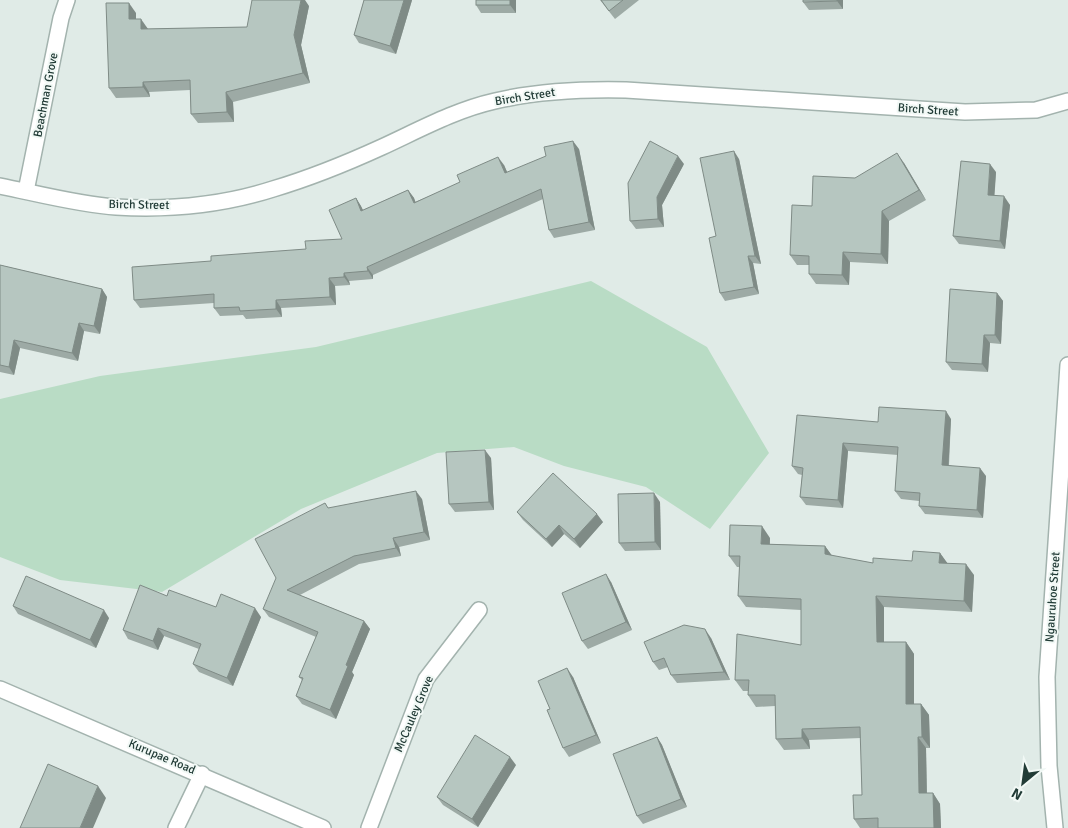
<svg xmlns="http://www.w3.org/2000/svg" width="1068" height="828" viewBox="0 0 1068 828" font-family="Signika,sans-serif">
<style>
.green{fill:#b9dcc5}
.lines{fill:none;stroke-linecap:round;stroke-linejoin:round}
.minor-casing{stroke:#a3b3ae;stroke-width:18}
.minor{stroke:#fff;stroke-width:15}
.wall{fill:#9daaa5}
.shaded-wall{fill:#7f8b86}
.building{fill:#b6c6c0;stroke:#7f8b86}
.labels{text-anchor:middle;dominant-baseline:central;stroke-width:4;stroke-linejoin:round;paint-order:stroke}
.street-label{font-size:12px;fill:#213b36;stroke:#f1f8f5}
</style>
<rect width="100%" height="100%" fill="#e0ebe7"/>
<polygon class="green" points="591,281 707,347 769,453 710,529 646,487 564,466 514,447 437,453 301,509 162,592 60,580 0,557 0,399 100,376 316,347"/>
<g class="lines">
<g class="minor-casing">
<g id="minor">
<path d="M0,186C35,193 81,205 116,207C167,210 223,205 273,189C310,178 347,163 382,147C419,130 455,110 495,101C538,91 582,89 626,90L965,112L1036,110L1068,101"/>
<polyline points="26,191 61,18 67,0"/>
<polyline points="0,689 323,828"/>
<polyline points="176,828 202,774"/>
<polyline points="369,828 426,679 479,610"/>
<polyline points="1055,828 1049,766 1047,677 1068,365"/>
</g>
</g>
<use href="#minor" class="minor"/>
</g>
<g class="wall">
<polygon points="364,0 412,0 396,54 359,43 354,35"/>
<polygon points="476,0 516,0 516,13 481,13 476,5"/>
<polygon points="600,0 639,0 615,19"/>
<polygon points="843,0 843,9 809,10 803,2"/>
<polygon points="309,6 301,45 310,83 233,102 234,122 198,123 191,114 190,90 149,92 150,97 116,98 109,88 136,13 136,19 148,29 247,27"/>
<polygon points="579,149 595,230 554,238 549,230 543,199 373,275 373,279 349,281 350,285 335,286 336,305 281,308 282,317 246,319 243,315 220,316 214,308 214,303 140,308 134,300 211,261 306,249 342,239 356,198 363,210 408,190 414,198 415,202 504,165 507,172"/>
<polygon points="739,159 761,264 753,263 759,294 725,301 720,293 716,236"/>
<polygon points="904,163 926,200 889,221 888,264 850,262 849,285 816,284 809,274 809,265 797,265 790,255 812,206 855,178"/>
<polygon points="684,164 662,205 664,227 636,229 630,221"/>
<polygon points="996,172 994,195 1010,205 1005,249 959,244 953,236"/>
<polygon points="0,265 102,289 107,297 100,334 84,331 78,361 20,348 14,375 0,372"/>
<polygon points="997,293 1003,301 1001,344 990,343 988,372 952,370 946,362"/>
<polygon points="951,419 949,465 986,476 983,518 925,514 919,506 919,501 901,499 895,491 898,455 848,451 843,508 806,505 800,497 802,475 798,474 792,466 878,422"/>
<polygon points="491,458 494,510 455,512 449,504"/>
<polygon points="422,499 430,540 399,547 401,556 359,564 300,595 364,621 370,629 352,672 354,675 336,719 302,704 296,696 302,680 299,677 316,637 269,617 263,609 325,503 328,508"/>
<polygon points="660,502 661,550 625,551 619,543"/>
<polygon points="517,512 603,522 580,548 564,534 552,547 523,520"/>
<polygon points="770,538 770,544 825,546 832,556 873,563 912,561 940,553 947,563 974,575 972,612 884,607 884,642 906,642 914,654 914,704 921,704 929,715 930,748 926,748 927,793 933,793 940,804 941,828 860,828 854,819 862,795 861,738 809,740 810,749 784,750 776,739 775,706 756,707 748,695 748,691 743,691 735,680 801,645 801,610 746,607 738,596 740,567 737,567 729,556"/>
<polygon points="611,582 632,630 588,649 582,641"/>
<polygon points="167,596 216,607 261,617 233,686 199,672 193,664 199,649 164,636 158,650 128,639 123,630"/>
<polygon points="13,606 109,618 96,648 18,614"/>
<polygon points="711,638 730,680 677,683 671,675 668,667 659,670 653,662"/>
<polygon points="573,677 601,743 569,757 563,748 550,709"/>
<polygon points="657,737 662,745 687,807 643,824 637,816"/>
<polygon points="516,765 478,827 443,805 437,797"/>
</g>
<g class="shaded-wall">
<polygon points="301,0 305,0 309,6 301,45 310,83 303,73 294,35"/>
<polygon points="404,0 412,0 396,54 390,46"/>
<polygon points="510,0 516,0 516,13 510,5"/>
<polygon points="837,0 843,0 843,9 837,1"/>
<polygon points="129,3 136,13 136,29 129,19"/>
<polygon points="141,19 148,29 148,39 141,29"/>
<polygon points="143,82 149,92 150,97 143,87"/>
<polygon points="226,92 233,102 234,122 227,112"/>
<polygon points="573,141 579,149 595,230 589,222"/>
<polygon points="734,151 739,159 761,264 755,256"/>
<polygon points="897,153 904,163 926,200 919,190"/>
<polygon points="678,156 684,164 662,205 664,227 658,219 657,197"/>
<polygon points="498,157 504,165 511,181 505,173"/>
<polygon points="990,164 996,172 994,203 988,195"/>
<polygon points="408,190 414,198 419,211 414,203"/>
<polygon points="1004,196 1010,205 1005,249 1000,241"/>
<polygon points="356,198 361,206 367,219 361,211"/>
<polygon points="882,211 889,221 888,264 881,254"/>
<polygon points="843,252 850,262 849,285 842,275"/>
<polygon points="748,256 753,263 759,294 754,287"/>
<polygon points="367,267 373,275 373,279 368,271"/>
<polygon points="344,273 349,281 350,285 344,277"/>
<polygon points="329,278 335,286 336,305 330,297"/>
<polygon points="102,289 107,297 100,334 94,326"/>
<polygon points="997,293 1003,301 1001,344 995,335"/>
<polygon points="276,300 281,308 282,317 276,309"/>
<polygon points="79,323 84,331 78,361 72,353"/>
<polygon points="984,335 990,343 988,372 982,364"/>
<polygon points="14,340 20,348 14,375 9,367"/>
<polygon points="946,411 951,419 948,473 942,465"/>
<polygon points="843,443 848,451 843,508 838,500"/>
<polygon points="485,450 491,458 494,510 489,502"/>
<polygon points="980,468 986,476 983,518 977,510"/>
<polygon points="416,491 422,499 430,540 424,532"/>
<polygon points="654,493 660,502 661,550 655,542"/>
<polygon points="597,514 603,522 580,548 574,539"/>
<polygon points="559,525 564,534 552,547 546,539"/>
<polygon points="762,526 770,538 769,555 761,544"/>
<polygon points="393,538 399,547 401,556 396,548"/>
<polygon points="825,546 833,557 825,554"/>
<polygon points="940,553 948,564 939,563"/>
<polygon points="966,564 974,575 972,612 964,601"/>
<polygon points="606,574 611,582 632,630 626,622"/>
<polygon points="876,596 884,607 884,654 877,642"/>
<polygon points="255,608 261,617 233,686 227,678"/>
<polygon points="104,610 109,618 96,648 90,640"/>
<polygon points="364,621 370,629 352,672 354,675 336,719 330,710 346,665"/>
<polygon points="158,628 164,636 158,650 153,641"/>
<polygon points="705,629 711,638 730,680 724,672"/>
<polygon points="906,642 914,654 914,716 906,704"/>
<polygon points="567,668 573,677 601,743 596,735"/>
<polygon points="921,704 929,715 930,748 922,737"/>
<polygon points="802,729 809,740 810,749 802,738"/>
<polygon points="657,737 662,745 687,807 681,799"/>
<polygon points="918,737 926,748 927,805 919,793"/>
<polygon points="510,757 516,765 478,827 472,819"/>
<polygon points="98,786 106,798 93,828 80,828"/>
<polygon points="933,793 940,804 941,828 934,828"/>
</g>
<g class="building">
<polygon points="252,0 301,0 294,35 303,73 226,92 227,112 191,114 190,80 143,82 143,87 109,88 106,3 129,3 129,19 141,19 141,29 247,27"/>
<polygon points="364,0 404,0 390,46 354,35"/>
<rect x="476" y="0" width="34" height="5"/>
<polygon points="601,0 623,0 609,11"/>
<polygon points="803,0 837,0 837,1 803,2"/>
<polygon points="573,141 589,222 549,230 541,189 367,267 368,271 344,273 344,277 329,278 330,297 276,300 276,309 240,311 239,307 214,308 214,294 134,300 132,267 211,261 211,256 306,249 305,241 342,239 329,210 356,198 361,211 408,190 414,203 460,182 457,175 498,157 505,173 546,156 544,147"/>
<polygon points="650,141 678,156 657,197 658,219 630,221 628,183"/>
<polygon points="734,151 755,256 748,256 754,287 720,293 709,238 716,236 700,158"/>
<polygon points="897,153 919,190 882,211 881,254 843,252 842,275 809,274 809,256 790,255 792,205 812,206 813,176 855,178"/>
<polygon points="961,161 990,164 988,195 1004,196 1000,241 953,236"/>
<polygon points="0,265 102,289 94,326 79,323 72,353 14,340 9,367 0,365"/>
<polygon points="950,289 997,293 995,335 984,335 982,364 946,362"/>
<polygon points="879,407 946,411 942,465 980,468 977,510 919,506 920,493 895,491 898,447 843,443 838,500 800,497 803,468 792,466 797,415 878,422"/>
<polygon points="485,450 489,502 449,504 446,452"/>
<polygon points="553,473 597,514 574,539 559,525 546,539 517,512"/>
<polygon points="416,491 424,532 393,538 396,548 354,556 287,590 364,621 346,665 348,666 330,710 296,696 303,678 299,677 318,632 263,609 276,578 255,539 325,503 328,508"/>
<polygon points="654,493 655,542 619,543 618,494"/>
<polygon points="730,525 762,526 761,544 825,546 825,554 873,563 873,558 912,561 913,551 940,553 939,563 966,564 964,601 876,596 877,642 906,642 906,704 921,704 922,737 918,737 919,793 933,793 934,828 878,828 878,818 854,819 853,795 862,795 860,727 802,729 802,738 776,739 775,695 748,695 749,680 735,680 737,634 801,645 801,599 738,596 740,556 729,556"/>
<polygon points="606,574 626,622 582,641 562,593"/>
<polygon points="26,576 104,610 90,640 13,606"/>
<polygon points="140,585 167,596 169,590 216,607 221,594 255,608 227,678 193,664 201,644 158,628 153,641 123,630"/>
<polygon points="684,625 705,629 724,672 671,675 664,658 653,662 644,642"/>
<polygon points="567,668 596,735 563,748 547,710 550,709 538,681"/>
<polygon points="475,735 510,757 472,819 437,797"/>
<polygon points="657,737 681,799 637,816 613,754"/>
<polygon points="48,764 98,786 80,828 20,828"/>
</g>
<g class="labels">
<g class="street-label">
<text transform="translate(46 95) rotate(-79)">Beachman Grove</text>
<text transform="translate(525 97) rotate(-9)">Birch Street</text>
<text transform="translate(928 110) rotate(4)">Birch Street</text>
<text transform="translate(139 205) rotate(1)">Birch Street</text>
<text transform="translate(1053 597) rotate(-86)">Ngauruhoe Street</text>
<text transform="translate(414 714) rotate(-67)">McCauley Grove</text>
<text transform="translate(162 757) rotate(23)">Kurupae Road</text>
</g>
</g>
<g transform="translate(1023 783) rotate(209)" stroke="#f1f8f5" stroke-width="4" paint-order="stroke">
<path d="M0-4L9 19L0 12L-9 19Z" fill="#213b36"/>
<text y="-8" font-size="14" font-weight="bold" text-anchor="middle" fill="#213b36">N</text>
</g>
</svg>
